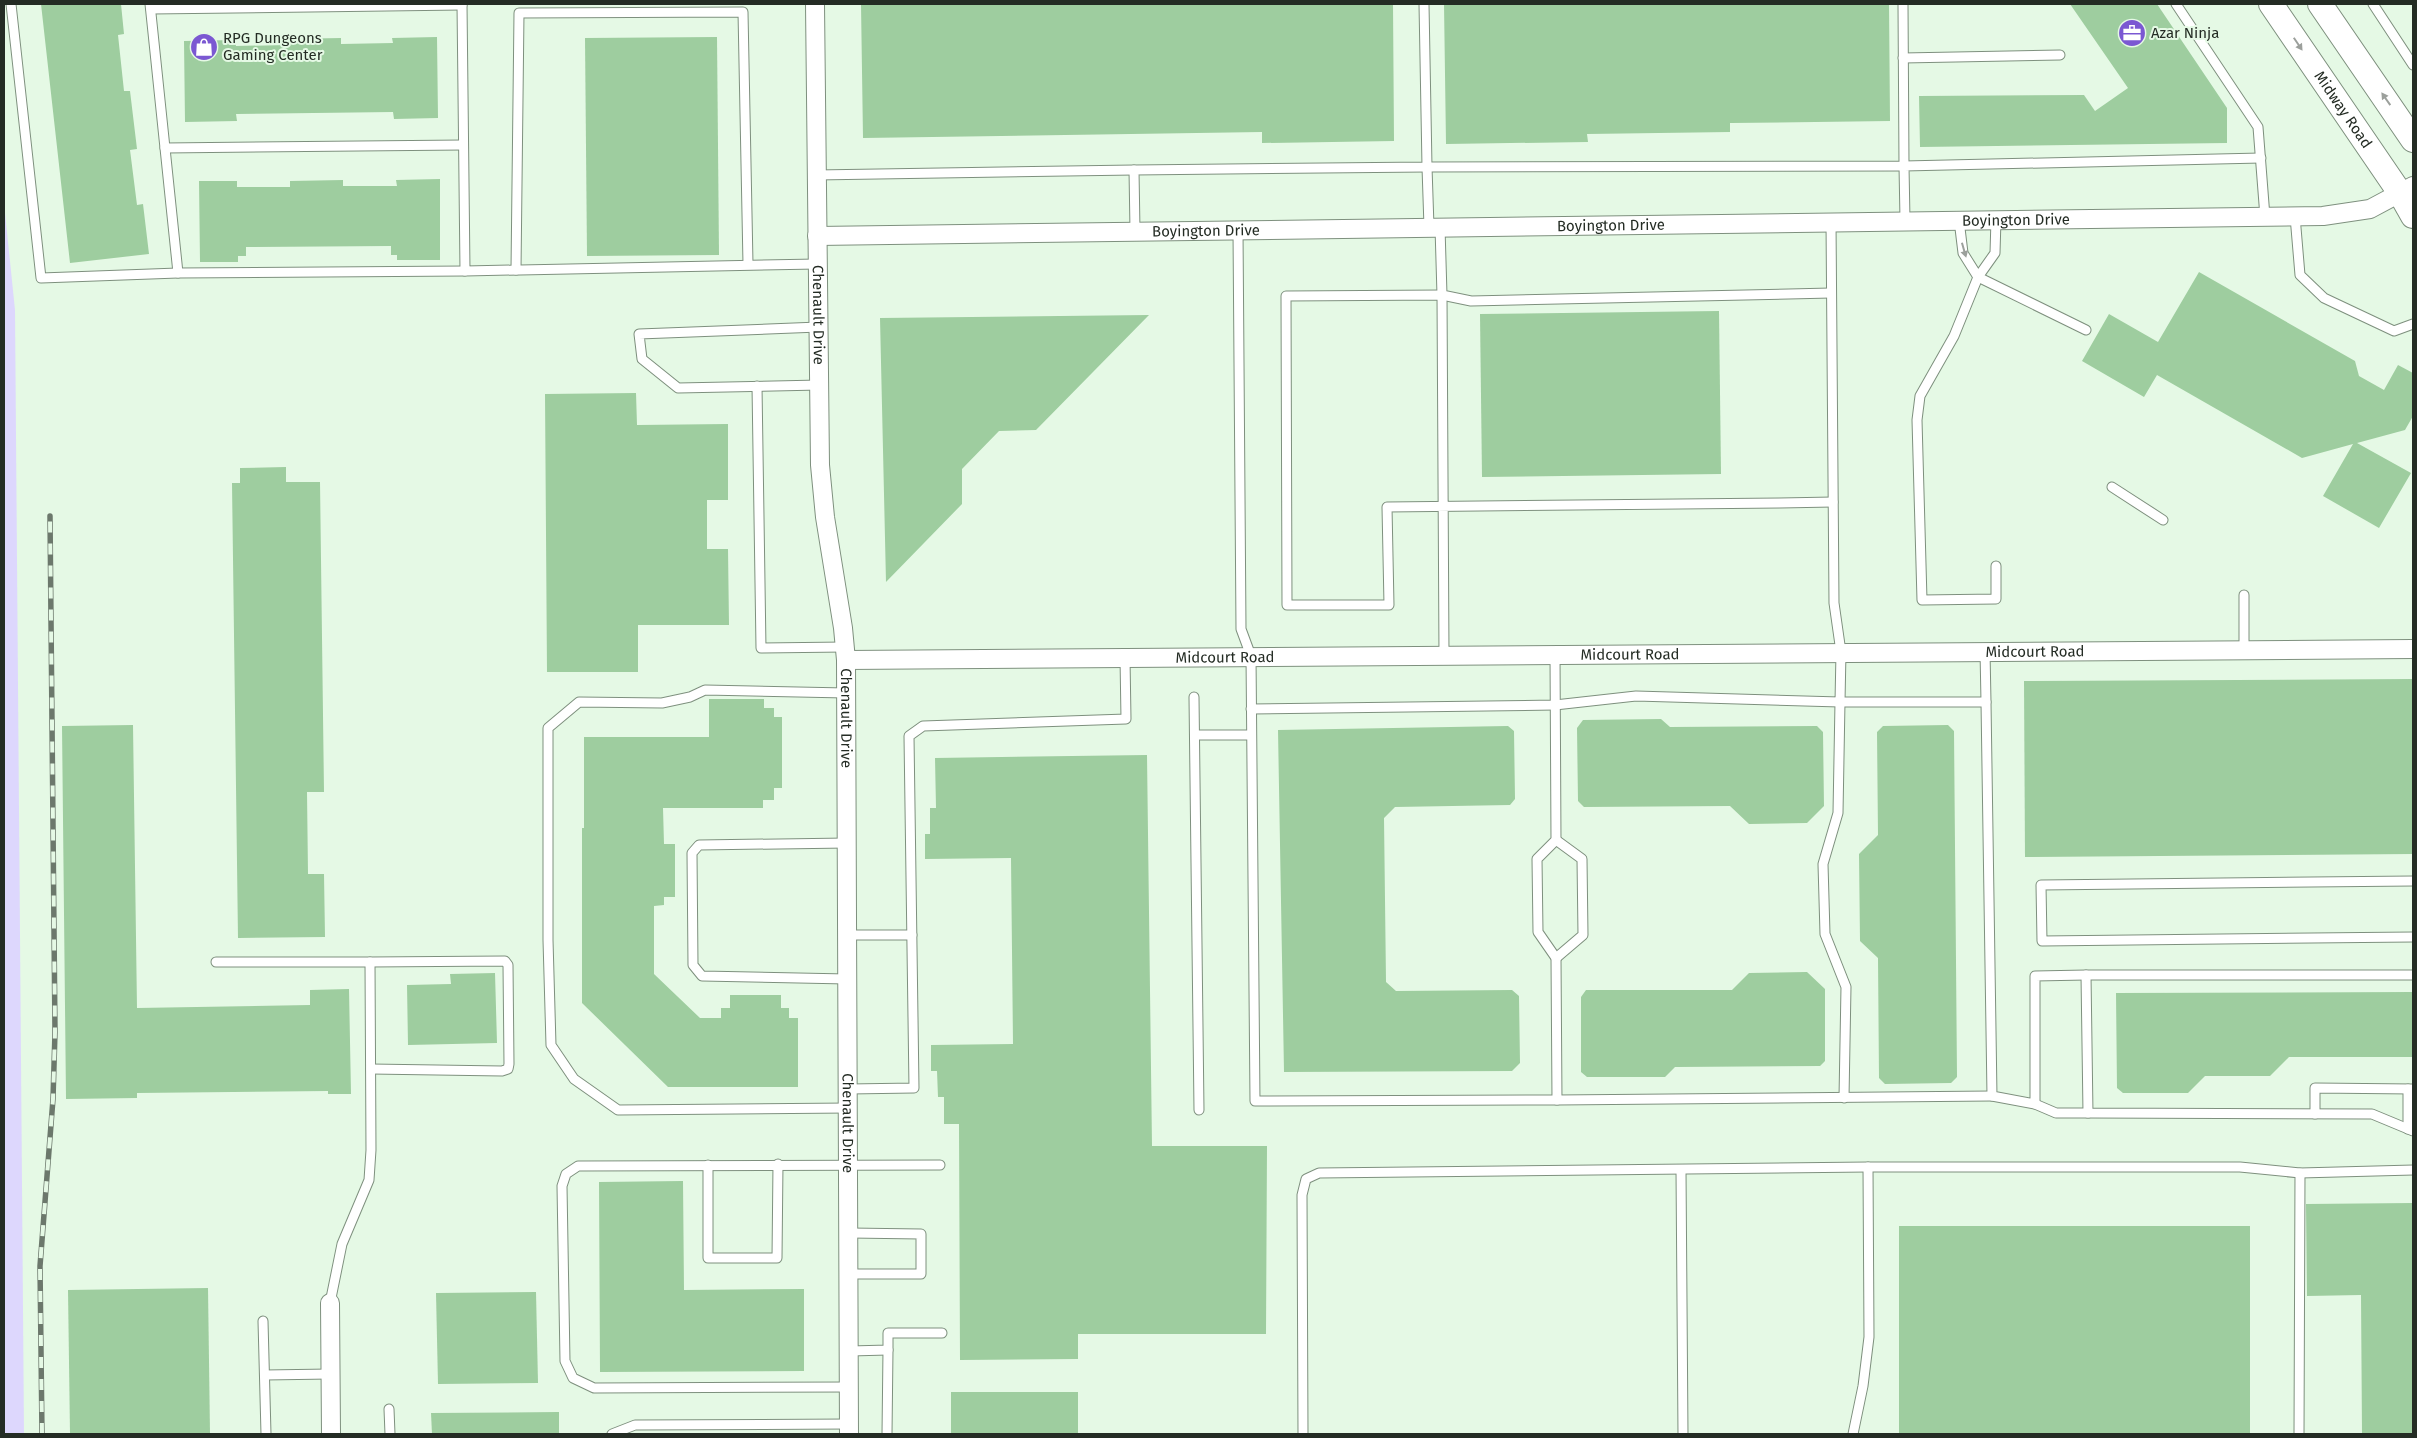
<svg xmlns="http://www.w3.org/2000/svg" width="2417" height="1438" viewBox="0 0 2417 1438" font-family="'Fira Sans',sans-serif">
<style>
.green{fill:#ddd7fd}
.building{fill:#9ecd9f}
.lines{fill:none;stroke-linecap:round;stroke-linejoin:round}
.service-casing{stroke:#7e907e;stroke-width:11}
.minor-casing{stroke:#7e907e;stroke-width:20}
.secondary-casing{stroke:#7e907e;stroke-width:26}
.service{stroke:#fff;stroke-width:9}
.minor{stroke:#fff;stroke-width:18}
.secondary{stroke:#fff;stroke-width:24}
.rail-casing{stroke:#6c786c;stroke-width:5.5}
.rail{stroke:#e5f9e5;stroke-width:4;stroke-dasharray:11;stroke-linecap:butt}
.oneway{fill:#9ca09c}
.labels{text-anchor:middle;dominant-baseline:central;stroke-width:4;stroke-linejoin:round;paint-order:stroke}
.poi-label{font-size:15px;fill:#242c24;stroke:#e5f9e5;text-anchor:start}
.street-label{font-size:15px;fill:#242c24;stroke:#e5f9e5}
</style>
<rect width="100%" height="100%" fill="#e5f9e5"/>
<polygon class="green" points="4,203 15,310 24,1434 4,1434"/>
<g class="building">
<polygon points="41,4 121,4 124,34 118,35 124,91 130,91 137,149 130,150 137,205 143,204 149,254 70,263"/>
<polygon points="861,4 1393,4 1394,141 1262,143 1262,132 863,138"/>
<polygon points="1444,4 1889,4 1890,121 1730,123 1730,132 1587,134 1588,142 1446,144"/>
<polygon points="2070,4 2157,4 2227,108 2227,143 1920,147 1919,96 2084,95 2095,111 2128,88"/>
<polygon points="437,37 438,118 394,119 393,112 236,114 237,121 185,122 184,41 235,40 236,46 288,45 288,39 341,38 341,44 393,43 392,38"/>
<polygon points="717,37 719,255 587,256 585,38"/>
<polygon points="440,179 440,260 397,260 397,255 391,255 391,246 246,247 246,256 238,256 238,262 200,262 199,181 237,181 237,187 290,187 290,181 343,180 343,186 397,186 396,180"/>
<polygon points="2199,272 2355,361 2359,376 2384,390 2398,365 2413,373 2413,416 2405,430 2357,443 2411,473 2379,528 2323,496 2353,444 2302,458 2157,375 2144,397 2082,361 2109,314 2158,342"/>
<polygon points="1719,311 1721,474 1482,477 1480,314"/>
<polygon points="1149,315 1036,430 999,431 962,469 962,504 886,582 880,318"/>
<polygon points="636,393 637,425 728,424 728,500 707,500 707,549 728,549 729,625 638,625 638,672 547,672 545,394"/>
<polygon points="286,467 286,482 320,482 324,792 307,792 308,874 324,874 325,937 238,938 232,483 240,483 240,468"/>
<polygon points="2413,679 2413,854 2025,857 2024,681"/>
<polygon points="709,699 764,699 764,708 774,708 774,717 782,717 782,788 774,788 774,800 763,800 763,808 663,808 664,844 675,844 675,897 664,897 664,905 654,906 654,974 700,1018 721,1018 721,1008 730,1008 730,995 781,995 781,1008 789,1008 789,1018 798,1018 798,1087 668,1087 582,1003 582,828 584,828 584,737 709,737"/>
<polygon points="1661,719 1670,727 1817,726 1823,732 1824,806 1807,823 1749,824 1730,806 1584,807 1578,801 1577,728 1583,720"/>
<polygon points="133,725 137,1008 310,1005 310,990 349,989 351,1094 328,1094 328,1091 137,1093 137,1098 66,1099 62,726"/>
<polygon points="1948,725 1954,731 1957,1077 1951,1083 1885,1084 1879,1078 1878,958 1860,941 1859,854 1878,835 1877,732 1883,726"/>
<polygon points="1508,726 1514,731 1515,799 1510,805 1395,807 1384,818 1386,982 1396,991 1512,990 1519,996 1520,1063 1512,1071 1284,1072 1278,730"/>
<polygon points="1147,755 1152,1146 1267,1146 1266,1334 1078,1334 1078,1359 960,1360 959,1124 944,1124 944,1097 938,1097 937,1071 931,1071 931,1045 1013,1044 1011,858 925,859 925,834 930,834 930,808 936,808 935,758"/>
<polygon points="1807,972 1825,989 1825,1061 1820,1066 1675,1067 1665,1077 1587,1077 1581,1072 1581,997 1586,990 1732,990 1749,973"/>
<polygon points="495,973 497,1043 408,1045 407,985 451,984 450,974"/>
<polygon points="2413,992 2413,1057 2289,1057 2270,1076 2205,1076 2188,1093 2123,1093 2117,1088 2116,993"/>
<polygon points="683,1181 684,1290 804,1289 804,1371 600,1372 599,1182"/>
<polygon points="2413,1203 2413,1434 2362,1434 2361,1295 2307,1296 2306,1204"/>
<rect x="1899" y="1226" width="351" height="208"/>
<polygon points="208,1288 210,1434 70,1434 68,1290"/>
<polygon points="536,1292 538,1383 438,1384 436,1293"/>
<rect x="951" y="1392" width="127" height="42"/>
<polygon points="559,1412 559,1434 432,1434 431,1413"/>
</g>
<g class="lines">
<g class="service-casing">
<g id="service">
<polyline points="11,4 41,278 178,273 465,271"/>
<polyline points="150,4 178,273"/>
<polyline points="462,4 465,271 817,264"/>
<polyline points="2176,4 2258,127 2265,217"/>
<polyline points="2373,4 2413,65"/>
<polyline points="151,9 462,5"/>
<polyline points="1903,58 2060,55"/>
<polyline points="165,148 463,145"/>
<polyline points="816,175 1134,170"/>
<polyline points="2295,216 2300,275 2324,298 2394,331 2413,324"/>
<polyline points="1905,220 1904,166 2261,158"/>
<polyline points="1959,220 1963,253 1978,277 2086,330"/>
<polyline points="1429,227 1427,167 1904,166 1903,4"/>
<polyline points="1440,227 1442,295 1471,301 1831,293"/>
<polyline points="1238,230 1241,629 1251,656 1255,1101 1557,1100 1556,958 1538,932 1537,859 1556,840 1555,654"/>
<polyline points="1135,231 1134,170 1427,167 1424,4"/>
<polyline points="516,270 519,13 743,12 748,264"/>
<polyline points="819,327 639,334 642,359 678,388 820,385"/>
<polyline points="757,386 761,648 845,647"/>
<polyline points="2112,487 2163,520"/>
<polyline points="1996,566 1996,599 1922,600 1917,420 1920,396 1954,336 1978,277 1995,253 1996,219"/>
<polyline points="2244,650 2244,595"/>
<polyline points="1444,655 1442,295 1286,296 1287,605 1389,605 1387,507 1780,503 1833,502"/>
<polyline points="846,693 705,690 690,697 662,703 579,702 548,728 548,940 551,1045 574,1079 618,1110 849,1108"/>
<polyline points="1194,697 1199,1110"/>
<polyline points="1986,702 1992,1096 2035,1104 2035,976 2086,975"/>
<polyline points="1251,709 1555,705 1636,696 1840,702 1841,652 1834,603 1831,221"/>
<polyline points="1195,735 1251,735"/>
<polyline points="1556,840 1582,859 1583,935 1556,958"/>
<polyline points="847,843 699,845 692,853 693,965 702,976 847,979"/>
<polyline points="2413,881 2041,885 2042,941 2413,937"/>
<polyline points="847,935 912,935"/>
<polyline points="216,962 370,962 371,1150 369,1180 342,1244 330,1303"/>
<polyline points="370,962 505,961 508,965 509,1064 508,1069 502,1071 371,1069"/>
<polyline points="2413,975 2086,975 2088,1113 2372,1114 2413,1131"/>
<polyline points="849,1089 914,1088 909,736 923,726 1126,719 1125,658"/>
<polyline points="1844,1098 1846,987 1825,934 1823,864 1838,813 1840,702 1986,702 1985,651"/>
<polyline points="1557,1100 1992,1096"/>
<polyline points="2035,1104 2056,1113 2088,1113"/>
<polyline points="2315,1114 2315,1088 2413,1089"/>
<polyline points="2408,1129 2408,1089"/>
<polyline points="708,1165 708,1258 777,1258 778,1164"/>
<polyline points="1681,1170 1683,1434"/>
<polyline points="850,1274 921,1274 921,1234 850,1233"/>
<polyline points="263,1321 266,1434"/>
<polyline points="850,1351 888,1350 888,1333 942,1333"/>
<polyline points="265,1375 330,1374"/>
<polyline points="850,1387 594,1388 573,1378 565,1361 562,1186 566,1174 578,1166 940,1165"/>
<polyline points="389,1409 390,1434"/>
<polyline points="612,1434 635,1425 849,1424"/>
<polyline points="887,1434 888,1350"/>
<polyline points="1303,1434 1302,1195 1306,1179 1319,1173 1868,1167 2240,1167 2300,1173 2413,1170"/>
<polyline points="1853,1434 1863,1386 1869,1337 1868,1167"/>
<polyline points="2299,1434 2300,1173"/>
</g>
</g>
<g class="minor-casing">
<g id="minor">
<path id="s1" d="M815,4L820,465L825,517L843,628L846,660L849,1434"/>
<path id="s2" d="M817,236L2323,216L2370,209L2413,186"/>
<path id="s3" d="M846,660L2413,649"/>
<polyline points="330,1303 331,1434"/>
</g>
</g>
<g class="secondary-casing">
<g id="secondary">
<path id="s4" d="M2271,4L2400,193L2413,216"/>
<polyline points="2320,4 2413,140"/>
</g>
</g>
<use href="#service" class="service"/>
<use href="#minor" class="minor"/>
<use href="#secondary" class="secondary"/>
<g class="rail-casing">
<polyline id="rail" points="42,1434 40,1266 53,1099 55,1032 50,516"/>
</g>
<use href="#rail" class="rail"/>
</g>
<defs><path id="oneway-solid" d="M-6-.8H1V-3.2L6.5 0L1 3.2V.8H-6Z" transform="scale(1.25)"/></defs>
<g class="oneway">
<use href="#oneway-solid" transform="translate(2298 44) rotate(56)"/>
<use href="#oneway-solid" transform="translate(2386 99) rotate(-125)"/>
<use href="#oneway-solid" transform="translate(1964 250) rotate(74)"/>
</g>
<defs>
<g id="office-disc" transform="scale(1.4375)"><circle r="9.5" fill="#7b58d2" stroke="#e5f9e5"/><path d="M-6-3h4V-5.5h4V-3h4V5H-6ZM-1-4.5V-3h2v-1.5ZM-6 0V1H6V0Z" fill="#fff"/></g>
<g id="shop-disc" transform="scale(1.4375)"><circle r="9.5" fill="#7b58d2" stroke="#e5f9e5"/><path d="M-5-2.5h2.3a2.7 3.5 0 0 1 5.4 0H5L5.5 6h-11ZM-1.5-2.5h3a1.5 2.3 0 0 0-3 0Z" fill="#fff"/></g>
</defs>
<g fill-rule="evenodd">
<use href="#office-disc" x="2132" y="33"/>
<use href="#shop-disc" x="204" y="47"/>
</g>
<g class="labels">
<g class="poi-label">
<text x="2151" y="33">Azar Ninja</text>
<text x="223" y="38">RPG Dungeons<tspan x="223" dy="17">Gaming Center</tspan></text>
</g>
<g class="street-label">
<text stroke="none"><textPath href="#s4" startOffset="128">Midway Road</textPath></text>
<text stroke="none"><textPath href="#s2" startOffset="1199">Boyington Drive</textPath></text>
<text stroke="none"><textPath href="#s2" startOffset="794">Boyington Drive</textPath></text>
<text stroke="none"><textPath href="#s2" startOffset="389">Boyington Drive</textPath></text>
<text stroke="none"><textPath href="#s1" startOffset="311">Chenault Drive</textPath></text>
<text stroke="none"><textPath href="#s3" startOffset="1189">Midcourt Road</textPath></text>
<text stroke="none"><textPath href="#s3" startOffset="784">Midcourt Road</textPath></text>
<text stroke="none"><textPath href="#s3" startOffset="379">Midcourt Road</textPath></text>
<text stroke="none"><textPath href="#s1" startOffset="716">Chenault Drive</textPath></text>
<text stroke="none"><textPath href="#s1" startOffset="1121">Chenault Drive</textPath></text>
</g>
</g>
<rect width="2417" height="1438" fill="none" stroke="#242c24" stroke-width="10"/>
</svg>
